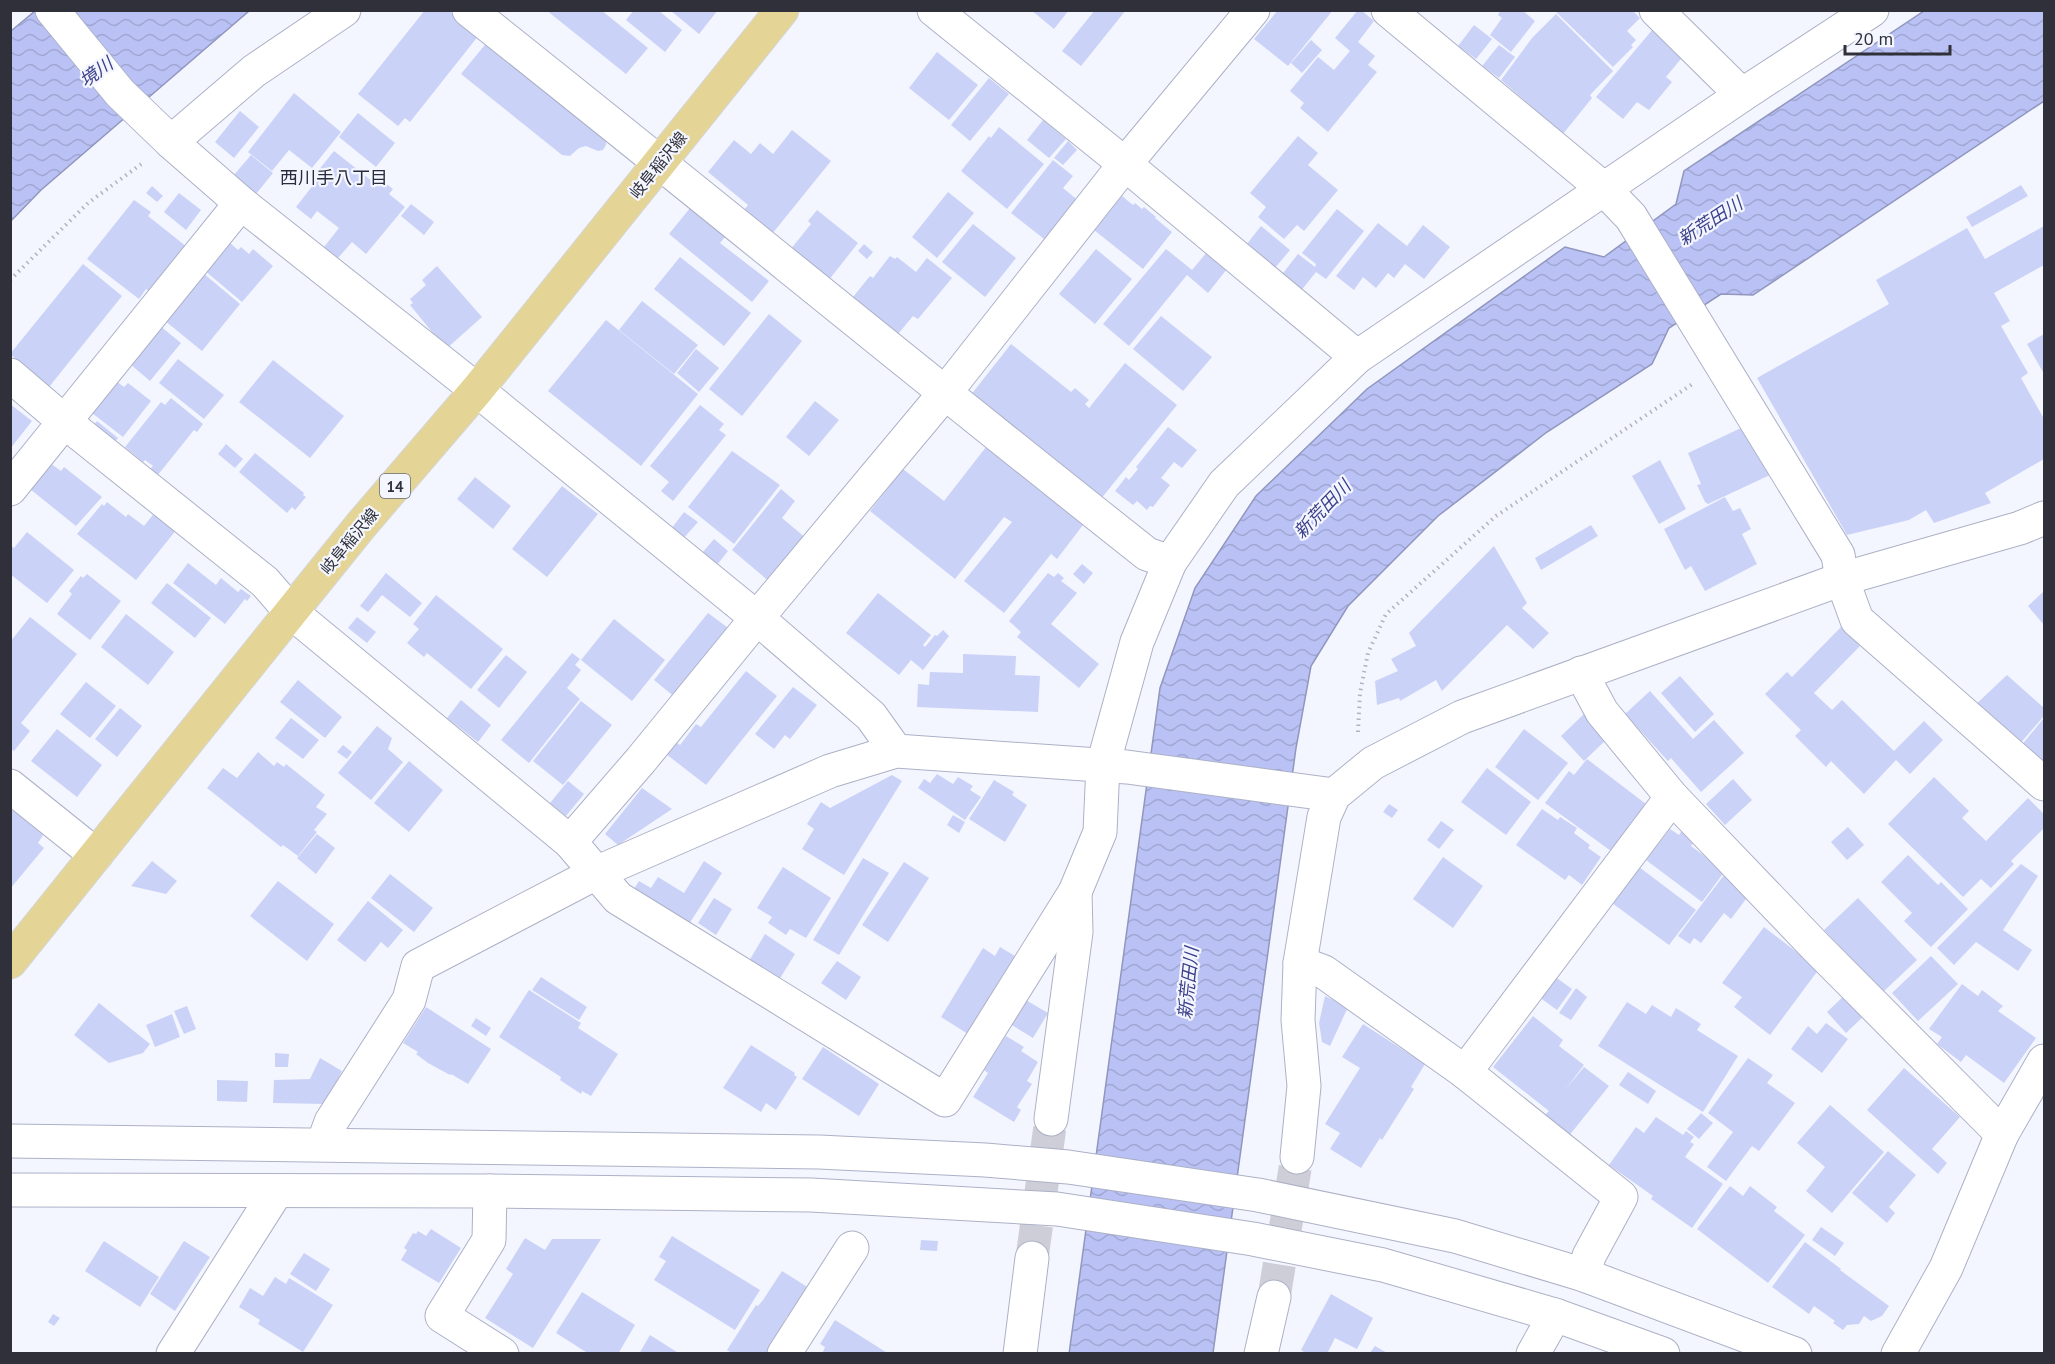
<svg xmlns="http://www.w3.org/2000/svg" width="2055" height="1364" viewBox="0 0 2055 1364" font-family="'PT Sans','Noto Sans JP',sans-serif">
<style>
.water{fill:url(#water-waves);stroke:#9096bd;stroke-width:1.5}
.building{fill:#cbd2f8}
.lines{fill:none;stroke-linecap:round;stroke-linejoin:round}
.minor-tunnel{stroke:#cdced7;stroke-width:33;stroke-dasharray:33 16;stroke-linecap:butt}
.minor-casing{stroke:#acb1c6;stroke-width:35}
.major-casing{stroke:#d5d6d7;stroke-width:35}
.path{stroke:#b2b3bc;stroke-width:4;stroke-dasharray:1.5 4.5;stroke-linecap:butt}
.minor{stroke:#fff;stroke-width:33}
.major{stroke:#e4d597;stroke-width:33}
.labels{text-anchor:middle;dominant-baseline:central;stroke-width:4.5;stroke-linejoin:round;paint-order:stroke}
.shield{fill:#f4f6ff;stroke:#6a6b74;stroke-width:1.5}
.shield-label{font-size:15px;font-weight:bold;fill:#2f3039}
.street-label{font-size:16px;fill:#2f3039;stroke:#f4f6ff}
.water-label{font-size:18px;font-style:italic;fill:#3d418a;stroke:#f4f6ff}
.neighbourhood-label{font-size:18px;fill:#292c3d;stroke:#f4f6ff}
</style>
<defs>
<pattern id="water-waves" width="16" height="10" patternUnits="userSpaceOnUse" patternTransform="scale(1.5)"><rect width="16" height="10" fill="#bac2f5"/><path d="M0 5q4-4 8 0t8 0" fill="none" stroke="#a0a7d3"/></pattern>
</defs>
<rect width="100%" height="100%" fill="#f4f6ff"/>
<g class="water">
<polygon points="35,11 249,11 41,190 11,221 11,31"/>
<polygon points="1924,11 2044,11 2044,101 1753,295 1721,294 1669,328 1652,364 1547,432 1438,516 1348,606 1311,666 1296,748 1213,1353 1069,1354 1160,688 1195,588 1256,496 1367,389 1565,247 1604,257 1676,204 1684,171"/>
</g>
<g class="building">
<polygon points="425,10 448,10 479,35 410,122 405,118 398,126 358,94"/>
<polygon points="546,10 601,10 648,48 626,74"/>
<polygon points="634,10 658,10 682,30 665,52 626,20"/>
<polygon points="670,10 718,10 699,34"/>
<polygon points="1031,10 1069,10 1054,29"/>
<polygon points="1095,10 1126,10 1081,66 1062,51"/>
<polygon points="1278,10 1333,10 1288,66 1254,39"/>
<polygon points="1358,10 1361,10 1374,21 1358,42 1375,56 1368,65 1377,72 1328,132 1300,108 1304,103 1290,91 1318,57 1334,70 1350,51 1335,38"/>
<polygon points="1501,10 1522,10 1535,21 1511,52 1490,35 1502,18 1498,15"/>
<polygon points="1558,10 1632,10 1640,18 1627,31 1636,40 1631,45 1633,47 1613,67 1556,12"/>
<polygon points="1556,14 1613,71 1590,95 1592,98 1563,134 1501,80 1532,38"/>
<polygon points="1474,25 1492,39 1476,59 1458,46"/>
<polygon points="1653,29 1685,54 1666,77 1672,82 1649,110 1637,102 1623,119 1596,97"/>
<polygon points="1311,40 1322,50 1302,73 1291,63"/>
<polygon points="488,41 606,138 606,145 603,150 598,151 586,146 579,148 570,156 562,155 461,74"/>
<polygon points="1499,45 1515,57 1499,78 1482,66"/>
<polygon points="937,52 978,85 949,120 909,88"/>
<polygon points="989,78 1009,94 970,141 951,125"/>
<polygon points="294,93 341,132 312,168 289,150 272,171 248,152"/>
<polygon points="240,111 259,127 234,158 215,142"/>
<polygon points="358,113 395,143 376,167 339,137"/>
<polygon points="1043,120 1066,139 1049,158 1027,140"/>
<polygon points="999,127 1044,164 1007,209 961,171 989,136 991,138"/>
<polygon points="792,130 831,161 772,234 743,211 748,205 708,172 734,140 751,154 760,143 773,154"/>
<polygon points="1298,136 1318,153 1308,165 1338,190 1304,231 1297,225 1284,239 1258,217 1266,207 1250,193"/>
<polygon points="1068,141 1077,150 1063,165 1054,158"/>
<polygon points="334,151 372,181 376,176 393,189 389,194 405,207 366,254 352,242 338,258 324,247 339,228 317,211 311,219 296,207 317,180 313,177"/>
<polygon points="251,155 273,173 256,194 233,176"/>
<polygon points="1053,160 1073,176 1063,188 1080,202 1048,242 1011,213"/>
<polygon points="2021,185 2028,196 1972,227 1966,217"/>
<polygon points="152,186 163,196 157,202 146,193"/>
<polygon points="948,192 974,213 937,258 912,237"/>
<polygon points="179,193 201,210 186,230 164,212"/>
<polygon points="1122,196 1133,205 1135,203 1142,209 1144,207 1156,217 1155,218 1172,232 1143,269 1094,230"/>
<polygon points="134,200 151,212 148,216 187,247 152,293 146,289 139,299 87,259"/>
<polygon points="411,204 434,222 424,235 401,216"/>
<polygon points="690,208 725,237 720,243 769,281 752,302 669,234"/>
<polygon points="1337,209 1364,231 1326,279 1316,272 1300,292 1280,277 1298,254 1315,267 1316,264 1302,253"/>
<polygon points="817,210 858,243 828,281 790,250 811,224 808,221"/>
<polygon points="1378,223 1407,246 1423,225 1450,247 1424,279 1405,264 1394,278 1388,273 1376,288 1363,277 1354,290 1336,276"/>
<polygon points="973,224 1016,258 985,297 942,262"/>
<polygon points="1261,226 1290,250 1274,269 1246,245"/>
<polygon points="2044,226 2044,265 1994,293 2010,321 2001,326 2028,373 2021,378 2044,419 2044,459 1985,493 1991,503 1934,523 1926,510 1909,520 1847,535 1757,378 1889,304 1876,280 1967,228 1985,259"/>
<polygon points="229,242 238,250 241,247 249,254 253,249 273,266 242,302 204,270"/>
<polygon points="864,244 873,252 867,259 858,251"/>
<polygon points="1096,249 1132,279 1095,324 1059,294"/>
<polygon points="1166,249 1192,270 1207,252 1227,269 1208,293 1187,275 1129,346 1103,324"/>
<polygon points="890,256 895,259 897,257 916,272 927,258 952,278 918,319 913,316 898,334 849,302 870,276 873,278"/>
<polygon points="680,257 751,313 724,346 654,289"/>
<polygon points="83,264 122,296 49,387 10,354"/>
<polygon points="437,266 482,317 446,349 410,305 413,303 410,299 426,285 422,280"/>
<polygon points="203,273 240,304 202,351 164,320"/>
<polygon points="642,301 698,345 674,374 619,330"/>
<polygon points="769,314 802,341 742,416 709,389"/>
<polygon points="1161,316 1212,357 1183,391 1133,349"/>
<polygon points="606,320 698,394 641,466 548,391"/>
<polygon points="160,326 181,343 150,381 130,364"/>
<polygon points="2044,334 2044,374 2027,344"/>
<polygon points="1011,344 1071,392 1075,388 1089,400 1085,404 1089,408 1125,363 1177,405 1100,500 970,396"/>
<polygon points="696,349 719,368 699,392 677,373"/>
<polygon points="178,359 224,395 204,419 159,383"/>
<polygon points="273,360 344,416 310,458 239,402"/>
<polygon points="116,381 124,387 128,383 151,401 123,437 92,413"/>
<polygon points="171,398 203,424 197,432 194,430 157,476 149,470 153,466 145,460 143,462 125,447 161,402 165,405"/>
<polygon points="815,401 839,420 809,456 786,437"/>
<polygon points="10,404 32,421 10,449"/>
<polygon points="700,405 724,424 719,430 726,435 673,501 661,491 669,482 650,466"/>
<polygon points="97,421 118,438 114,443 93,426"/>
<polygon points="1168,427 1197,450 1182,468 1174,462 1161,478 1170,485 1153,507 1150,506 1147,510 1137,501 1133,505 1115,491 1126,477 1129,480 1138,469 1136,467"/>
<polygon points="1743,427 1749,442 1757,438 1772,474 1708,504 1705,502 1697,485 1701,484 1688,453"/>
<polygon points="226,444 243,459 235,468 218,454"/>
<polygon points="986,447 1083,525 1057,559 1051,554 1004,613 964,581 1012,522 1004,517 955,579 870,511 903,469 944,501"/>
<polygon points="732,451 780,485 734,544 688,507"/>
<polygon points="255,453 304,493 303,495 306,497 295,510 292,507 287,513 239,472"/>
<polygon points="1660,460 1686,509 1659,524 1632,476"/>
<polygon points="50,463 61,471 64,467 102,497 76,526 30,489"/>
<polygon points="475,477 511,506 493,529 457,499"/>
<polygon points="562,486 598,514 547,577 512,549"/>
<polygon points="781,489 795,501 782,518 807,539 771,583 732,550"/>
<polygon points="1725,497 1733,511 1740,508 1751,529 1742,534 1757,564 1705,591 1691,566 1685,570 1664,529"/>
<polygon points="107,502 126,517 128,514 144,526 156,511 177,529 136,580 77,534 102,504 104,506"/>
<polygon points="684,512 698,522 683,539 671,529"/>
<polygon points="1591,525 1598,536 1541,570 1535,558"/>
<polygon points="27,532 74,570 47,603 10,574 10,545 14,548"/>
<polygon points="714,539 728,551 717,565 702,553"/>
<polygon points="1494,546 1527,603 1522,608 1549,633 1533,649 1507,625 1442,691 1436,680 1400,701 1399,698 1377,705 1375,681 1398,671 1391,659 1416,646 1409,633"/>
<polygon points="188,563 216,585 221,578 238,592 241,589 251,596 247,601 245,599 225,624 173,583"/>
<polygon points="1082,564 1093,573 1084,584 1073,574"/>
<polygon points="386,573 422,603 410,617 382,595 368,612 360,606"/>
<polygon points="1048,573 1054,577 1058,573 1064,578 1061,581 1077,593 1051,624 1099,664 1079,688 1017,637 1021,632 1009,621"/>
<polygon points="87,574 121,601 90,640 57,614 72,594 69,591 81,576 83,578"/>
<polygon points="167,583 211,618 195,638 151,603"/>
<polygon points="2044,591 2044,625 2028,606"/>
<polygon points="878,593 931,635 923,645 925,647 935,635 937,636 943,630 949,636 923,670 911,660 899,675 846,633"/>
<polygon points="436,595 503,649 471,689 427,653 424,657 407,643 419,629 413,624"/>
<polygon points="708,613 731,630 676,698 654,680"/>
<polygon points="126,614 174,652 148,685 101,647"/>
<polygon points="30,617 77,654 21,723 30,731 14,751 10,749 10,642"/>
<polygon points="357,617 376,632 367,643 348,628"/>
<polygon points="614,619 665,660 632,701 581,660"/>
<polygon points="1841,627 1860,646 1814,693 1832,710 1842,700 1894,751 1924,721 1943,740 1910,774 1896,760 1864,794 1831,761 1826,767 1795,736 1801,730 1765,694 1787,672 1792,677"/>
<polygon points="572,653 580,659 575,665 581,670 567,688 580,699 529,763 501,740"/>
<polygon points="963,654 1016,656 1015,675 1040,676 1038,712 917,707 918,684 929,685 930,672 963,673"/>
<polygon points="506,655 527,672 499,708 477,690"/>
<polygon points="746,671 777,696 706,785 666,754 676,742 680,745 696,724 701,727"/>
<polygon points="2007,675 2044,708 2044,716 2018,746 1973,707"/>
<polygon points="1680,676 1714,714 1695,732 1661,693"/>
<polygon points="298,680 342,717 325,738 280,702"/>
<polygon points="86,682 116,706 90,738 60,714"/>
<polygon points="793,687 817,705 790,739 785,735 774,749 755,734"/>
<polygon points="1650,691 1693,739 1714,720 1744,753 1701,792 1671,758 1668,761 1625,714"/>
<polygon points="461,700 491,725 478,742 447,718"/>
<polygon points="581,701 612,725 563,785 533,761"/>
<polygon points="120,708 142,726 117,757 95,739"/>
<polygon points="1584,714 1607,739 1584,761 1561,736"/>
<polygon points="291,718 319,740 303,759 275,738"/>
<polygon points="2044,718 2044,768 2020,747"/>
<polygon points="377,726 392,738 388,749 403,762 371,800 338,773"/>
<polygon points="57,729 102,765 77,797 31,761"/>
<polygon points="1524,729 1568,763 1538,800 1495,767"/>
<polygon points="343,745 352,752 347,759 337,752"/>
<polygon points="258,752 274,766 277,762 284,767 286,764 325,795 316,807 327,814 314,830 317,832 298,856 283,845 281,847 207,788 223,768 237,778"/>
<polygon points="1587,759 1646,804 1611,851 1545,803 1569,771 1574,775"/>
<polygon points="409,761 443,790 409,832 374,803"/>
<polygon points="1487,768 1531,802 1506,835 1461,802"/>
<polygon points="937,774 953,784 958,777 973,786 970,790 981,797 965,820 918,788 924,779 930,783"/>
<polygon points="892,775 902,781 844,875 802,849 814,829 807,824 821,802 830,808"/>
<polygon points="1934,777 1969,811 1962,818 1986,841 2028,798 2044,814 2044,828 2011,861 2014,864 1991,888 1981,879 1963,897 1888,824"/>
<polygon points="1733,779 1752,800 1725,825 1706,804"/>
<polygon points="994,780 1014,792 1012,795 1027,805 1005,842 969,819"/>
<polygon points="568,781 584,794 566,816 550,803"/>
<polygon points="642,788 672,809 618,845 605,834"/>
<polygon points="1389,804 1398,810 1392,818 1383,812"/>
<polygon points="1542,809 1558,820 1560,817 1577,828 1574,833 1590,845 1588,848 1601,857 1582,885 1569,875 1565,880 1516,845"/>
<polygon points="13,810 43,835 38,843 44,848 10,889 10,813"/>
<polygon points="953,815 965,822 959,833 947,825"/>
<polygon points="1441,821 1454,830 1439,849 1427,840"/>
<polygon points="1848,827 1864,845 1847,860 1831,842"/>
<polygon points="1670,829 1679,835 1683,829 1696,839 1691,846 1725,871 1702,902 1646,860"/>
<polygon points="317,834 335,848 316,874 297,858"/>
<polygon points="1908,855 1938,885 1941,882 1968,909 1931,947 1904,921 1912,913 1881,882"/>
<polygon points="1443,857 1483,886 1453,928 1413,899"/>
<polygon points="863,858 889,873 839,955 813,940"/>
<polygon points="152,861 177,881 166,894 131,886"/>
<polygon points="704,861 722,873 689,924 634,889 639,881 651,888 658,877 684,893"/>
<polygon points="904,862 929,878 888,942 862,925"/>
<polygon points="2021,864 2038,876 2003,930 2032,950 2018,971 1976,942 1954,965 1937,948"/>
<polygon points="783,867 831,898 806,938 790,929 786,935 768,923 772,917 757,908"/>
<polygon points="1639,867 1696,910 1669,945 1612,903"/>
<polygon points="390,874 433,908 414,932 371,898"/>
<polygon points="1724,875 1749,895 1731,919 1724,913 1701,943 1694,938 1690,944 1678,936"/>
<polygon points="278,881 334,924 307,961 250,916"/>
<polygon points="714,898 732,909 716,935 698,923"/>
<polygon points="1858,898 1917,960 1883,992 1824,930"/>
<polygon points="368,901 403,930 388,948 381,942 365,962 337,940"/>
<polygon points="1764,927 1819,969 1770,1035 1734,1007 1742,997 1722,983"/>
<polygon points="765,934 795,954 779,980 749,961"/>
<polygon points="1000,947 1015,956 968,1034 941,1017 983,948 995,956"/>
<polygon points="1931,956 1958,984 1918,1021 1892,993"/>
<polygon points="837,961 861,977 846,1000 821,983"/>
<polygon points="1554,976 1572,989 1557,1010 1539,997"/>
<polygon points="541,977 587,1007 579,1020 532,990"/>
<polygon points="1962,984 1978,996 1982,990 2003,1006 1998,1011 2036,1038 2004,1083 1966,1055 1961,1062 1937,1044 1942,1037 1929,1029"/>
<polygon points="1576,988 1587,997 1571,1020 1559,1013"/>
<polygon points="529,990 581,1023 578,1028 618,1054 591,1096 582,1091 581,1094 560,1080 561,1077 499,1037"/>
<polygon points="1848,992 1868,1012 1846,1033 1827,1012"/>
<polygon points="1325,996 1348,1007 1330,1046 1322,1042 1319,1023"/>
<polygon points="1024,999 1048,1013 1033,1038 1010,1024"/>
<polygon points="1627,1002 1646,1014 1652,1005 1671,1017 1676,1008 1701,1024 1697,1030 1738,1056 1703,1112 1598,1046"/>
<polygon points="99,1003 150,1044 143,1053 109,1063 74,1035"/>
<polygon points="187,1006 196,1029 184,1034 174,1011"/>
<polygon points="426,1007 491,1049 468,1084 451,1074 450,1075 428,1063 416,1054 418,1052 403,1043"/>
<polygon points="172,1014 180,1037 155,1047 146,1025"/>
<polygon points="1533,1016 1563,1040 1559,1046 1584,1065 1565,1090 1584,1067 1609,1086 1568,1137 1543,1117 1549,1111 1493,1067"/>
<polygon points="476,1018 491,1028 486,1036 471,1026"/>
<polygon points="1826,1023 1848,1039 1822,1073 1791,1049 1808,1026 1817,1034"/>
<polygon points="1363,1024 1425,1064 1411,1087 1414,1089 1382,1140 1380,1138 1361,1168 1330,1149 1340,1133 1325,1124 1360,1068 1342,1057"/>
<polygon points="1006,1036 1024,1047 1021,1051 1038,1062 1027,1081 1032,1084 1017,1107 1021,1110 1014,1122 973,1097 988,1073 984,1070"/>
<polygon points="751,1045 795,1073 794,1075 797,1077 776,1110 766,1103 761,1112 723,1088"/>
<polygon points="823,1047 879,1084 859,1116 802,1079"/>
<polygon points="275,1053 289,1054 288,1067 275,1067"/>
<polygon points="320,1058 342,1071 325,1104 273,1103 274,1080 310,1079"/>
<polygon points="1748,1058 1773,1075 1767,1083 1795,1103 1759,1151 1752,1146 1726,1181 1707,1167 1733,1132 1708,1113"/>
<polygon points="1904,1068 1960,1117 1932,1149 1947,1163 1938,1174 1867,1110"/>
<polygon points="1628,1072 1656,1091 1648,1104 1619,1085"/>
<polygon points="217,1080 248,1081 247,1102 217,1101"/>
<polygon points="1830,1105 1884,1152 1832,1213 1806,1191 1825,1167 1797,1143"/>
<polygon points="1701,1113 1713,1123 1699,1139 1687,1129"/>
<polygon points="1656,1117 1683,1135 1686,1131 1694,1137 1690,1142 1694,1144 1685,1157 1723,1184 1692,1228 1651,1199 1653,1196 1609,1165 1636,1127 1644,1133"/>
<polygon points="1888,1151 1916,1175 1889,1207 1895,1213 1887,1223 1852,1193"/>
<polygon points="1730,1186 1743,1196 1750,1186 1777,1207 1774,1211 1805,1235 1768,1283 1697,1229"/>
<polygon points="1821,1227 1844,1243 1835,1256 1812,1240"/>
<polygon points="431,1229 461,1248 439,1283 401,1260 407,1250 404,1248 413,1233 416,1234 418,1231 426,1236"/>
<polygon points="672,1236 760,1290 735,1330 654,1280 666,1261 659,1257"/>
<polygon points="525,1238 545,1250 552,1239 601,1239 533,1348 485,1318 513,1274 506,1269"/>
<polygon points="921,1240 938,1241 937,1251 920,1250"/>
<polygon points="104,1241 159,1277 140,1307 85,1271"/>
<polygon points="184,1241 210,1257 175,1311 150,1294"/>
<polygon points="1805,1242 1841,1269 1840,1270 1889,1306 1882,1316 1871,1321 1864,1316 1859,1324 1847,1325 1843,1330 1833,1323 1835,1321 1814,1306 1809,1314 1772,1287"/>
<polygon points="304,1253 330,1269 316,1291 290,1274"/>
<polygon points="782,1271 809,1288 790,1317 787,1316 784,1322 786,1323 767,1354 733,1354 727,1350 756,1305 758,1306 763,1300"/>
<polygon points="275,1277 286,1284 289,1278 333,1305 303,1352 258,1324 260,1320 239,1307 250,1288 263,1296"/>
<polygon points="582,1292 635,1325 618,1354 589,1354 556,1333"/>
<polygon points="1331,1294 1373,1318 1357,1349 1335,1338 1327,1354 1307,1354 1301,1350"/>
<polygon points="53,1314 60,1318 54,1326 48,1322"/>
<polygon points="835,1320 889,1354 822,1354 825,1347 820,1344"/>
<polygon points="650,1335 680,1354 639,1354"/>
<polygon points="1375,1346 1389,1354 1369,1354"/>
</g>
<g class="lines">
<g class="minor-tunnel">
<polyline points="1032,1258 1051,1119"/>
<polyline points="1274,1297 1297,1157"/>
</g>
<g class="minor-casing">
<g id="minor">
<polyline points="52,10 120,93 171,142 241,203 477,390 757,618 871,716 896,751"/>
<path d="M469,10C696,190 919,374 1147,554L1170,562"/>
<polyline points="934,10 1125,164 1357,357"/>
<polyline points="1388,10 1605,190 1631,217 1838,555 1842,579 1857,620 2044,784"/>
<polyline points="1656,10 1742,95"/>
<polyline points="171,142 254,71 344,10"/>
<polyline points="10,375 65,422 265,582 291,612 570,842 618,898 945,1100 1075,892 1100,832 1103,765 1137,642 1170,562 1224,484 1357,357 1742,95 1872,10"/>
<polyline points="10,489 241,203"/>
<polyline points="1581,673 1602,712 1672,797 1816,947 2002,1134"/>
<polyline points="10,786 96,855"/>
<polyline points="570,842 641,760 757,618 944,394 1125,164 1253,10"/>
<polyline points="1300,963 1324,972 1465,1072 1621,1197 1589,1256 1584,1275"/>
<polyline points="1465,1072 1672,797"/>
<polyline points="1051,1119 1076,932 1075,892"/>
<polyline points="10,1141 819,1152 985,1160 1068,1167 1258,1195 1455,1236 1584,1275 1795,1354"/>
<polyline points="323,1144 331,1122 409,1000 418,966 596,873 830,771 896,751 1127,767 1334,795"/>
<polyline points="1297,1157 1304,1086 1298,1020 1300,963 1324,817 1334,795 1373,763 1462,717 1842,579 2020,528 2044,518"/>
<polyline points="10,1190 490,1191 811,1195 1057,1209 1253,1239 1383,1265 1555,1315 1663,1354"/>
<polyline points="490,1191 489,1240 442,1316 502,1354"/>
<polyline points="173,1354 276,1192"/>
<polyline points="784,1354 852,1248"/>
<polyline points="1020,1354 1032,1258"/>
<polyline points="1261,1354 1274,1297"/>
<polyline points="1533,1354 1555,1315"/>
<polyline points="1898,1354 1946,1268 2002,1134 2044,1061"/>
</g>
</g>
<g class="major-casing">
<polyline id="major" points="10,962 291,612 362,524 477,390 782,10"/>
</g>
<g class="path">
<polyline points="10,280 88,203 144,162"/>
<polyline points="1358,732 1360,693 1368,653 1386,614 1496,516 1694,383"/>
</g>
<use href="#minor" class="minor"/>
<use href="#major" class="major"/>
</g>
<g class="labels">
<rect class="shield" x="380" y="474" width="30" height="24" rx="4.5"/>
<g class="shield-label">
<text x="395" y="486">14</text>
</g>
<g class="street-label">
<text transform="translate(658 165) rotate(-51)">岐阜稲沢線</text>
<text transform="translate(349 541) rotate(-50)">岐阜稲沢線</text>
</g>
<g class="water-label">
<text transform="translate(96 72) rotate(-36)">境川</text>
<text transform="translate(1710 221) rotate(-33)">新荒田川</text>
<text transform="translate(1322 509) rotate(-46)">新荒田川</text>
<text transform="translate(1188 983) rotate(-84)">新荒田川</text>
</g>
<g class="neighbourhood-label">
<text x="334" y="177">西川手八丁目</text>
</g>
</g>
<rect width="2055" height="1364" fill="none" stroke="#2f3039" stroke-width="24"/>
<path d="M1845 45v9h105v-9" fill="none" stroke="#2f3039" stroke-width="3"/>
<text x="1854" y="45" font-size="18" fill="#2f3039" stroke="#f4f6ff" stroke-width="4.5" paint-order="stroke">20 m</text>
</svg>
